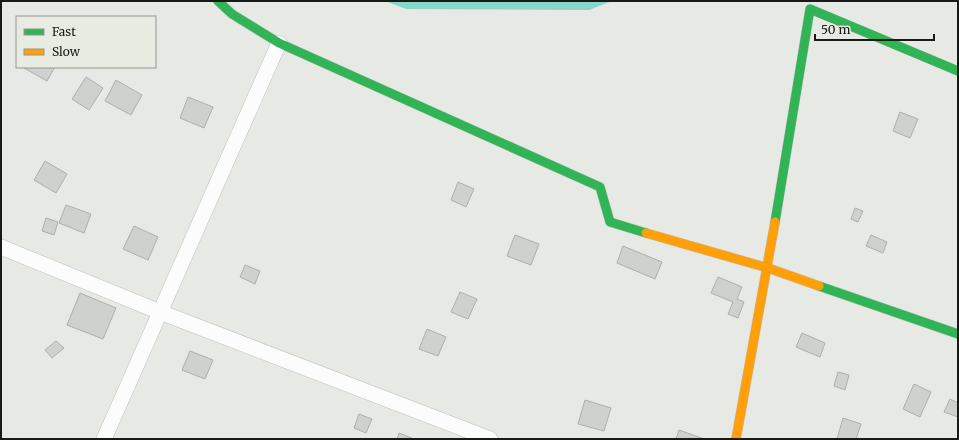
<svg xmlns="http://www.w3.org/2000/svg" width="959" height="440" viewBox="0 0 959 440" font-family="Merriweather,serif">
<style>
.water{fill:#86d7c9}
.building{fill:#cfd1ce;stroke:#adafac}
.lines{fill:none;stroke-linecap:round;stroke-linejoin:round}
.street-casing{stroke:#bfc1be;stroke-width:16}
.fast-casing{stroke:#bfc1be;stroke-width:10}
.slow-casing{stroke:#bfc1be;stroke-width:10}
.street{stroke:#fbfcfb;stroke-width:15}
.fast{stroke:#30b455;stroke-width:9}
.slow{stroke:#ff9f0a;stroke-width:9}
</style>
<rect width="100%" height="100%" fill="#e7e9e4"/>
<polygon class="water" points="385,1 612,1 589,10 406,9"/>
<g class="building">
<polygon points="25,67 55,67 47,81 24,68"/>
<polygon points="86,77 103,88 89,110 72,99"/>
<polygon points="116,80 142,95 131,115 105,101"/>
<polygon points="188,97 213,107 204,128 180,118"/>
<polygon points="900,112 918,119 910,138 893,131"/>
<polygon points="45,161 67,174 56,193 34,180"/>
<polygon points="458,182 474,189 466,207 451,200"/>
<polygon points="66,205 91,214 84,233 59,223"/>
<polygon points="855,208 863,211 858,222 851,219"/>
<polygon points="46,218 58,222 54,235 42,231"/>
<polygon points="134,226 158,237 148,260 123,249"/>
<polygon points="515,235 539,244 531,265 507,256"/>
<polygon points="871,235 887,242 883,253 866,246"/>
<polygon points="623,246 662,262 655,279 617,263"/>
<polygon points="245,265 260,271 255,284 240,277"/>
<polygon points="718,277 742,287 737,299 744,302 738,318 728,314 733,302 711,293"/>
<polygon points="460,292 477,299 468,319 451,312"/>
<polygon points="80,293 116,308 103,339 67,325"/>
<polygon points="427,329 446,337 438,356 419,349"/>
<polygon points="802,333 825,343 820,357 796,347"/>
<polygon points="56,341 64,348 52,358 45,350"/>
<polygon points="190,351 213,360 205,379 182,370"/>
<polygon points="838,372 849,375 845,390 834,386"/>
<polygon points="914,384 931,392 920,417 903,409"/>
<polygon points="950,399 958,403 958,417 944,412"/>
<polygon points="585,400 611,408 604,431 578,424"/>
<polygon points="359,414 372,419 366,433 354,428"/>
<polygon points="843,418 861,424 856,439 837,439"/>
<polygon points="679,430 704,439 676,439"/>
<polygon points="399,433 414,439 397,439"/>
</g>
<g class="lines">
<g class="street-casing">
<g id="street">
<polyline points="1,247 160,312 490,439"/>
<polyline points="104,439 279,43"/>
</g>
</g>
<g class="fast-casing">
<g id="fast">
<polyline points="218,1 232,14 279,43 600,187 610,222 646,233"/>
<polyline points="775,222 810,9 958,71"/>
<polyline points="819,286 958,334"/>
</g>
</g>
<g class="slow-casing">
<g id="slow">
<polyline points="646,233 768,268 819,286"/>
<polyline points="736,439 775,222"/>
</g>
</g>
<use href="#street" class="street"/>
<use href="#fast" class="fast"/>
<use href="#slow" class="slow"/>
</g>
<rect width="959" height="440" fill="none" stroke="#181a17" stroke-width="4"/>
<rect x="16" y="16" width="140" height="52" fill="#e7ebe2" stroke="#949791"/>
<rect x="24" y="29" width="20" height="6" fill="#30b455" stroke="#949791"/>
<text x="52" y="36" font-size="12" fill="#181a17">Fast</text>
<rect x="24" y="49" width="20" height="6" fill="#ff9f0a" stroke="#949791"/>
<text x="52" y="56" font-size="12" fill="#181a17">Slow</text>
<path d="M815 34v6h119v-6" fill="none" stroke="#181a17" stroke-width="2"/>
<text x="821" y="34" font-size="12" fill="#181a17" stroke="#e7ebe2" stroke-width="3" paint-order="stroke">50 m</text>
</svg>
